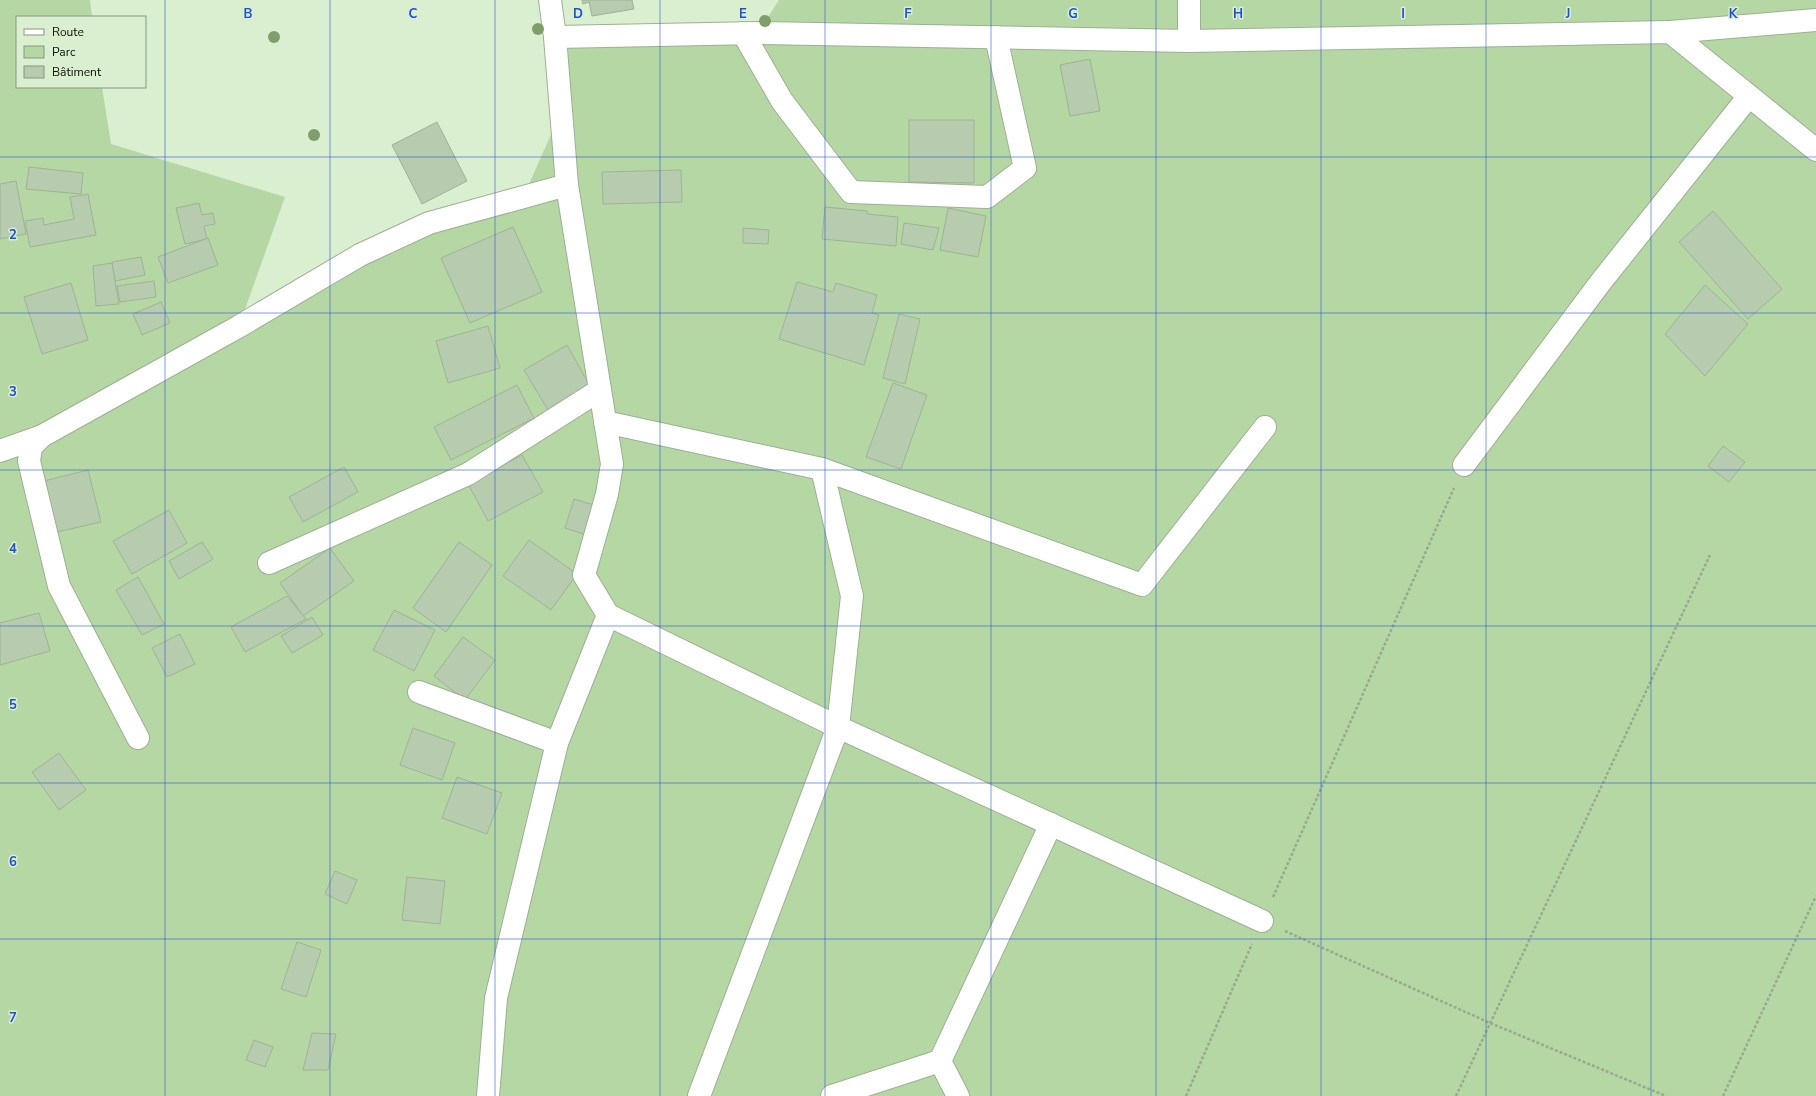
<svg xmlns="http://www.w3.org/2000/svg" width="1816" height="1096" viewBox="0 0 1816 1096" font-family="'Nunito Sans',sans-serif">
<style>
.green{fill:#b5d7a3}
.building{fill:#b7cbae;stroke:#9fb296}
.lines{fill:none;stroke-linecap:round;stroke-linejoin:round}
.minor-casing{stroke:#9db094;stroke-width:24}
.path{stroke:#99a991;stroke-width:2.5;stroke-dasharray:3 2;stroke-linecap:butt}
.minor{stroke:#fff;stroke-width:22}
.tree{fill:#7f9e6c}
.grid{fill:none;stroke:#1d4ed8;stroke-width:1;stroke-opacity:0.55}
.grid-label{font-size:13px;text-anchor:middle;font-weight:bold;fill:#1d4ed8;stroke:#daeed0;stroke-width:3;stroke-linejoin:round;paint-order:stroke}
</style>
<rect width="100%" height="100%" fill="#daeed0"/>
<polygon class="green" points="0,0 90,0 92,17 17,17 17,87 102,87 111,144 285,197 239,326 448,214 518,209 568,96 555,37 758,33 779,0 1816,0 1816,1096 0,1096"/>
<g class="building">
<polygon points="582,0 632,0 634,9 592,16 589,2 583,4"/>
<polygon points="1090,59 1100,111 1070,116 1060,65"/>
<polygon points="909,120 974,120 974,183 909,182"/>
<polygon points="437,122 467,181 422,204 392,145"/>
<polygon points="29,167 83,173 81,194 26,189"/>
<polygon points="681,170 682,202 603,204 602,172"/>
<polygon points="16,181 26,234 0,239 0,184"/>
<polygon points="88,194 96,235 30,247 25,221 43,218 44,225 74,219 70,197"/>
<polygon points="199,203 202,215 213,213 215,224 204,226 207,239 185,244 176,208"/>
<polygon points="825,207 867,211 867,214 898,217 896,246 822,239"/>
<polygon points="948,208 986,216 978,257 940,250"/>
<polygon points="1713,211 1782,289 1748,319 1679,242"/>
<polygon points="904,223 939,228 933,250 901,244"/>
<polygon points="513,227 542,292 470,323 441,258"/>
<polygon points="743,228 769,230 768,244 743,243"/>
<polygon points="208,238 218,265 168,283 158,257"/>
<polygon points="141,257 145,275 115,281 112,262"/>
<polygon points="112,263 119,304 96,306 93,266"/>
<polygon points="154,281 156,297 120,302 117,286"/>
<polygon points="797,282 833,292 836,283 877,295 872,313 879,315 864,365 779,339"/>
<polygon points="71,283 88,340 42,354 24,297"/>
<polygon points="1705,285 1748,324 1705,376 1665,334"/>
<polygon points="161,302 170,323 142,335 133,314"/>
<polygon points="899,314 920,319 905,384 883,378"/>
<polygon points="488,326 500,368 448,383 436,341"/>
<polygon points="567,345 590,386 548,410 524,370"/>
<polygon points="893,383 927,395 901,469 866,457"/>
<polygon points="517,385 534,418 451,460 434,427"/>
<polygon points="1723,446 1745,462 1729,482 1708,466"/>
<polygon points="522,455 543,492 488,521 468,484"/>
<polygon points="344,467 358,492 303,522 289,497"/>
<polygon points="88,470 101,522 57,532 44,481"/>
<polygon points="574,499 597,506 587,535 565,528"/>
<polygon points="169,510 187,543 132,574 113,541"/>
<polygon points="529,540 577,574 551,610 503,576"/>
<polygon points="202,542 213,559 179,579 169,561"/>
<polygon points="459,542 492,565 446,632 413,608"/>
<polygon points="330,548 354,581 303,616 280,583"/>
<polygon points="138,577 164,624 142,635 116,590"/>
<polygon points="287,596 306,619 245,652 231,627"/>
<polygon points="394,610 435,630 414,671 373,650"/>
<polygon points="39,613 50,651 0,665 0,623"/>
<polygon points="312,617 323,635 292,653 281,636"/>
<polygon points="180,634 195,664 167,677 152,648"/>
<polygon points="463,637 495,660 465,700 434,676"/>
<polygon points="413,728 455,743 442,780 400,765"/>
<polygon points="59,753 86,790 59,810 32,772"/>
<polygon points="457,777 502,793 487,834 442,818"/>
<polygon points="335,871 357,880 347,904 325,894"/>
<polygon points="407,877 445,881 440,924 402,920"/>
<polygon points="297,942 321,950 306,997 281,989"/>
<polygon points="312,1033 336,1034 328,1070 303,1070"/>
<polygon points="254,1040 273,1047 265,1067 246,1060"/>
</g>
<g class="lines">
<g class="minor-casing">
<g id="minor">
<polyline points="550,0 555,37 758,33 1189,41 1670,32 1816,150"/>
<polyline points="1189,0 1189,41"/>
<polyline points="1670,32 1816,20"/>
<polyline points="743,33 782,101 851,192 987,197 1025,168 996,37"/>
<polyline points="555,37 567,185 612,464 607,494 584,575 608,615"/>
<polyline points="605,422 822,469 1142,585 1265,427"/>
<polyline points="0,451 42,436"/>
<polyline points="1464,465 1600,283 1749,96"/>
<polyline points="269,563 468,474 600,390"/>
<polyline points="419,692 557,743 608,615 838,727 1262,921"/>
<polyline points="138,738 59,586 29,461 31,447 42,436 238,327 360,255 429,223 567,185"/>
<polyline points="940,1061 958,1096"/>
<polyline points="488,1096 496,998 557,743"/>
<polyline points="699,1096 838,727 852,596 822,469"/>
<polyline points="832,1096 940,1061 1051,824"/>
</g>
</g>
<g class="path">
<polyline points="1273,897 1454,488"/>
<polyline points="1285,931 1490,1023 1666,1096"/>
<polyline points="1186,1096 1252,944"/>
<polyline points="1456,1096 1710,555"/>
<polyline points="1723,1096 1816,896"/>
</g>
<use href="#minor" class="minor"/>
</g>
<g class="tree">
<circle cx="765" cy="21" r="6"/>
<circle cx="538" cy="29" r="6"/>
<circle cx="274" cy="37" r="6"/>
<circle cx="314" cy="135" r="6"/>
</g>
<path class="grid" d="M165,0V1096M330,0V1096M495,0V1096M660,0V1096M825,0V1096M991,0V1096M1156,0V1096M1321,0V1096M1486,0V1096M1651,0V1096M0,157H1816M0,313H1816M0,470H1816M0,626H1816M0,783H1816M0,939H1816"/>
<g class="grid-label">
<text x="248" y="18">B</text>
<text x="413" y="18">C</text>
<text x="578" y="18">D</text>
<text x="743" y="18">E</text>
<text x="908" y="18">F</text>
<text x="1073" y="18">G</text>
<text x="1238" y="18">H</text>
<text x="1403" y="18">I</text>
<text x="1568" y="18">J</text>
<text x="1733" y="18">K</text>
<text x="13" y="239">2</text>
<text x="13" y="396">3</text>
<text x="13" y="553">4</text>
<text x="13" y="709">5</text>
<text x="13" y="866">6</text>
<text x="13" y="1022">7</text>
</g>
<rect x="16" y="16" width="130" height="72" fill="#daeed0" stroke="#879680"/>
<rect x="24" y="29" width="20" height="6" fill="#ffffff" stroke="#879680"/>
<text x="52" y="36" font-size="12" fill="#0b1107">Route</text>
<rect x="24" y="46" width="20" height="12" fill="#b5d7a3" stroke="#879680"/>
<text x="52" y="56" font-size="12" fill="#0b1107">Parc</text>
<rect x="24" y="66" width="20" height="12" fill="#b7cbae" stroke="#879680"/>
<text x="52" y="76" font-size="12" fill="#0b1107">Bâtiment</text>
</svg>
